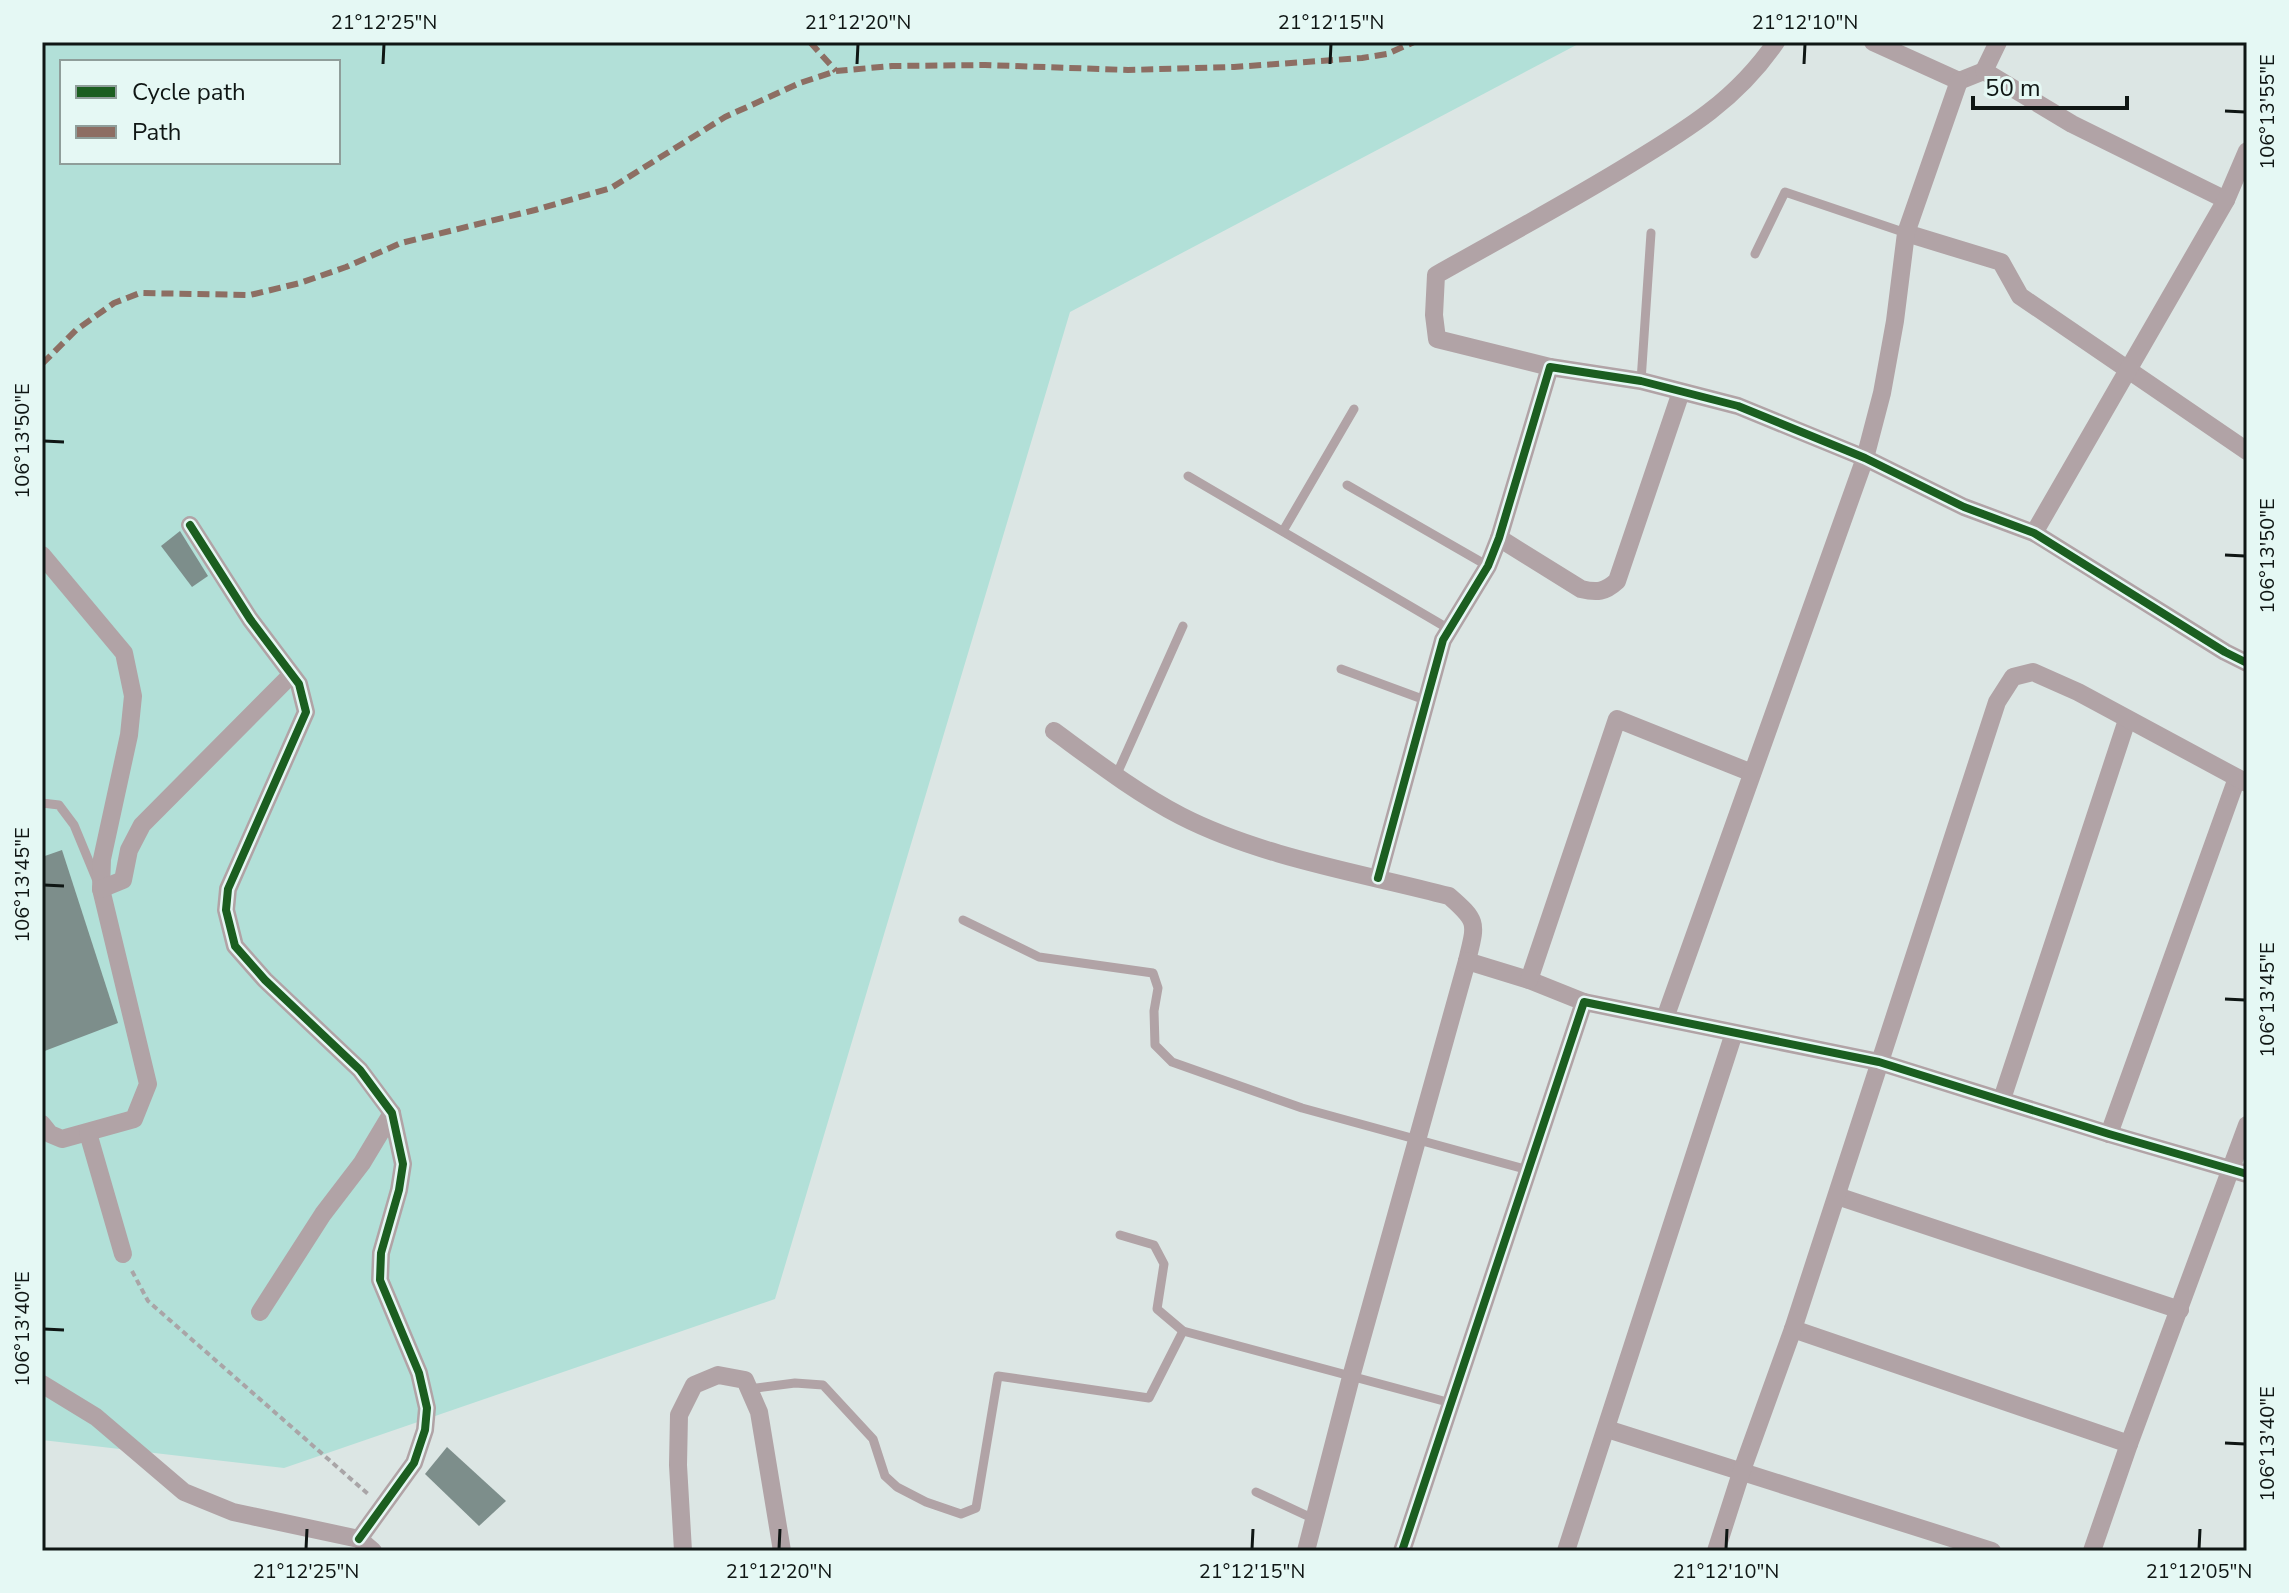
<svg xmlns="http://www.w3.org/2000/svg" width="2289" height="1593" viewBox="0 0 2289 1593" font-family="'Nunito Sans',sans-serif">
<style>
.green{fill:#b2e0d8;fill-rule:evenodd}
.building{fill:#7d8e8b}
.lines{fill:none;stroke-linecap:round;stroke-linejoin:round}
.path{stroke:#a9a5a7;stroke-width:4;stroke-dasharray:6 4;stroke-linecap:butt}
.service{stroke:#b1a3a6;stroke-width:9}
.minor{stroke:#b1a3a6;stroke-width:18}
.quiet{stroke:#8d6e63;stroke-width:6;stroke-dasharray:12 6;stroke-linecap:butt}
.cycleway-casing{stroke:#e5f8f4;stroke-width:13}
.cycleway{stroke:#1b5e20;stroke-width:8}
.ticks{fill:none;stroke:#0f1614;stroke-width:3}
.neatline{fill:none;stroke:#0f1614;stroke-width:3}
.ticks-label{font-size:20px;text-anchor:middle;fill:#0f1614}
</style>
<rect width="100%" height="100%" fill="#dce6e4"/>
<path class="green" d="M42,42H1582L1070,312L775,1299L284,1468L42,1440ZM62,62H338V162H62Z"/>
<g class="building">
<polygon points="180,531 208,576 192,587 161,546"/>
<polygon points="62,850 118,1023 42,1052 42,857"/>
<polygon points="447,1447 506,1501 479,1526 425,1474"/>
</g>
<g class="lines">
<polyline class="path" points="132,1271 148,1301 368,1494"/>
<g class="service">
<polyline points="1755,254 1785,192 1906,233"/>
<polyline points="1641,381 1651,233"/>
<polyline points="1188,476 1449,629"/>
<polyline points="1347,485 1488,566"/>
<polyline points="1283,531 1354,409"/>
<polyline points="1341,669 1425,700"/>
<polyline points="1116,776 1183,626"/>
<polyline points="42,803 59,805 74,825 98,883"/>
<polyline points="963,920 1039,957 1153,973 1158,988 1154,1011 1155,1045 1172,1062 1302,1108 1528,1170"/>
<polyline points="1120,1235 1154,1245 1164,1264 1157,1309 1183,1331 1451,1403"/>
<polyline points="749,1389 795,1383 823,1385 873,1439 885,1476 897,1487 926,1502 961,1514 976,1508 998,1376 1149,1398 1183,1331"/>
<polyline points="1256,1492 1314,1519"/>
</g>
<g class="minor">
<polyline points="1873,42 1959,81 1984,71 2072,124 2226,200"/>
<polyline points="1984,71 1998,42"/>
<polyline points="1906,233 2001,262 2020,296 2247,451"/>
<path d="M1550,367L1437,339L1434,315L1436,275C1498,240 1561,206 1622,169C1683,132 1735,102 1776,42"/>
<polyline points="190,525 250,619 299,684 306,712 228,889 226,910 235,946 265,980 360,1070 392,1113 403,1164 399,1190 381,1253 380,1280 419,1373 427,1408 425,1430 414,1463 359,1539"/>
<polyline points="2034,533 2226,200 2247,151"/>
<path d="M1499,538L1581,589C1597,593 1605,592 1617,581L1681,392"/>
<polyline points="42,555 124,653 133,696 129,735 102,859 101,889 148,1084 134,1119 62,1139 50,1134 42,1124"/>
<path d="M1054,731C1095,761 1135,792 1181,816C1261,857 1361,873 1449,896C1479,922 1476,923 1467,961L1351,1377L1306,1551"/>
<polyline points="1378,878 1443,640 1488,566 1499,538 1550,367 1641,381 1738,406 1865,458 1964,507 2034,533 2225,652 2247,663"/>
<polyline points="101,889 123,880 129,850 142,825 291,675"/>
<polyline points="1467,961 1529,980 1584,1002"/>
<polyline points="1529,980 1617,719 1752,773"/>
<polyline points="1665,1018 1865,458 1882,393 1895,321 1906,233 1959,81"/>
<polyline points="2002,1099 2127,720"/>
<polyline points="88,1133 123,1254"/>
<polyline points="2109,1134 2237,778"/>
<polyline points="1837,1196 2180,1310"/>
<polyline points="260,1312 323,1214 362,1163 392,1113"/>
<polyline points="1793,1329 2129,1444"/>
<polyline points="42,1384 96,1417 184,1492 233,1512 359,1539 373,1551"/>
<polyline points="1607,1429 1992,1551"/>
<polyline points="683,1551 678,1465 679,1415 694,1385 718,1375 745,1380 759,1412 782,1551"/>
<polyline points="1402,1551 1584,1002 1879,1062 2109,1134 2247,1174"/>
<polyline points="1566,1551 1734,1033"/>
<polyline points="1716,1551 1741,1473 1793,1329 1997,702 2013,677 2033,672 2078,692 2247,783"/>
<polyline points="2092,1551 2129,1444 2247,1125"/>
</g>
<g class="quiet">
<polyline points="810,42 836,71"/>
<polyline points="42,364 76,330 114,303 140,293 250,295 300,283 346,267 401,243 535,210 611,188 725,117 800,83 836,71 892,66 985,65 1128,70 1234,67 1362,58 1387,54 1414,42"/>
</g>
<g class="cycleway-casing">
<g id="cycleway">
<polyline points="190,525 250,619 299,684 306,712 228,889 226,910 235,946 265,980 360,1070 392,1113 403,1164 399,1190 381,1253 380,1280 419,1373 427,1408 425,1430 414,1463 359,1539"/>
<polyline points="1378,878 1443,640 1488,566 1499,538 1550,367 1641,381 1738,406 1865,458 1964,507 2034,533 2225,652 2247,663"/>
<polyline points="1402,1551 1584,1002 1879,1062 2109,1134 2247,1174"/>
</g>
</g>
<use href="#cycleway" class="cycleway"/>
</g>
<path class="ticks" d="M383,64L384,44M857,64L858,44M1330,64L1331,44M1804,64L1805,44M2225,111L2245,112M44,441L64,442M2225,555L2245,556M44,885L64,886M2225,999L2245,1000M44,1329L64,1330M2225,1443L2245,1444M306,1549L307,1529M779,1549L780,1529M1252,1549L1253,1529M1726,1549L1727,1529M2199,1549L2200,1529"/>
<rect width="2289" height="1593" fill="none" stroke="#e5f8f4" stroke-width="88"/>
<rect x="60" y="60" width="280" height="104" fill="#e5f8f4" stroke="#8f9e9a" stroke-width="2"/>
<rect x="76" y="86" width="40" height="12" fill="#1b5e20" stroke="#8f9e9a" stroke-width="2"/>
<text x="132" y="100" font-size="24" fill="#0f1614">Cycle path</text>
<rect x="76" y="126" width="40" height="12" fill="#8d6e63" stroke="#8f9e9a" stroke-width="2"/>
<text x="132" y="140" font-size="24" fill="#0f1614">Path</text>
<path d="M1973 96v12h154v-12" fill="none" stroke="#0f1614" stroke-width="4"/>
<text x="1985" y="96" font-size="24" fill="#0f1614" stroke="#e5f8f4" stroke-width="6" paint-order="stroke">50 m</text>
<rect x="44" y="44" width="2201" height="1505" class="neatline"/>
<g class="ticks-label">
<text x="384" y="29">21°12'25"N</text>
<text x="858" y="29">21°12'20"N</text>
<text x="1331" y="29">21°12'15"N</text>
<text x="1805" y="29">21°12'10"N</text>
<text transform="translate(2267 112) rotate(-90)" y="7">106°13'55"E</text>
<text transform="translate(22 441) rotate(-90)" y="7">106°13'50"E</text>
<text transform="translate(2267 556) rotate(-90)" y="7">106°13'50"E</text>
<text transform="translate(22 885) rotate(-90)" y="7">106°13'45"E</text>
<text transform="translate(2267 1000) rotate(-90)" y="7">106°13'45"E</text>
<text transform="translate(22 1329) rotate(-90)" y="7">106°13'40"E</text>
<text transform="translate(2267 1444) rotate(-90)" y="7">106°13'40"E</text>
<text x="306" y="1578">21°12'25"N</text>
<text x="779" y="1578">21°12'20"N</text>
<text x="1252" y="1578">21°12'15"N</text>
<text x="1726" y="1578">21°12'10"N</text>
<text x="2199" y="1578">21°12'05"N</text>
</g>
</svg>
